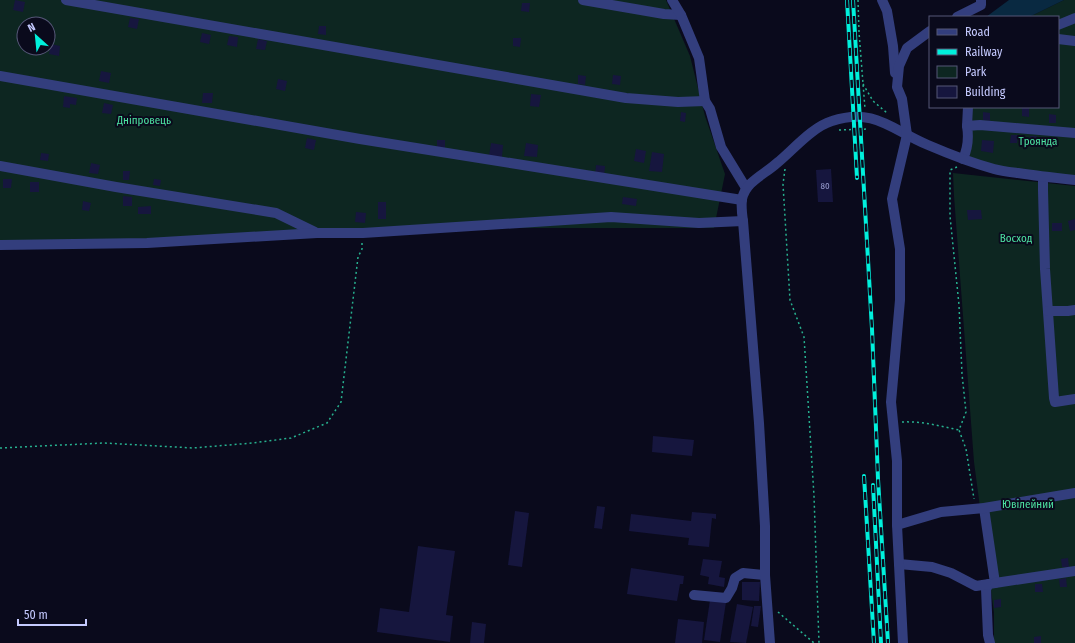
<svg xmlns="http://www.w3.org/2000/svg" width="1075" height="643" viewBox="0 0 1075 643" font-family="'Fira Sans Condensed',sans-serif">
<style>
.green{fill:#0d2621;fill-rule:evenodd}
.water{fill:#092941}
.building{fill:#16163e}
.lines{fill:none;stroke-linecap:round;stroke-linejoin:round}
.path{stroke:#27b18f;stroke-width:1.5;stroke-dasharray:2 3;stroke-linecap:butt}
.minor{stroke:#333e7d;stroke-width:10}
.rail-casing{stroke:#00f0dc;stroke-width:4}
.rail{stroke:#0a0a1c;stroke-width:2.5;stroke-dasharray:8;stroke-linecap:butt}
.labels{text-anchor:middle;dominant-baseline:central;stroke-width:4;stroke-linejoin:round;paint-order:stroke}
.number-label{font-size:9px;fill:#999dcf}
.park-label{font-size:11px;fill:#4de3a2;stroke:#0a0a1c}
</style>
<rect width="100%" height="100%" fill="#0a0a1c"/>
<g class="green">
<path d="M0,0H666L690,56L705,116L725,174L714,228H451L137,240L0,241ZM24,24H48V48H24Z"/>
<polygon points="1064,0 1075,0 1075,178 970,164 970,107 1058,107 1058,17 1029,17"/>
<polygon points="953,173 1075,186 1075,643 994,643 994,613 974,462 954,196"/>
</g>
<polygon class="water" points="1009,0 1064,0 1029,17 986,17"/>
<g class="building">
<polygon points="15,0 25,2 23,12 13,10"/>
<polygon points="522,3 530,3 529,12 521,11"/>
<polygon points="130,18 139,19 137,29 128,27"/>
<polygon points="319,26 326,26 326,35 318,34"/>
<polygon points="202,33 211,35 209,44 200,42"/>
<polygon points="229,36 238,37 237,47 227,45"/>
<polygon points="513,38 521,38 520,47 513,46"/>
<polygon points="258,39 267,41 265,50 256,49"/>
<polygon points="51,44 60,46 59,56 49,54"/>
<polygon points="101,71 111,73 109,83 99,81"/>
<polygon points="578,75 586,76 585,85 578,84"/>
<polygon points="613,75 621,76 620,85 612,84"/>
<polygon points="278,79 287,81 285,91 276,89"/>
<polygon points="203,93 213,93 212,103 202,103"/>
<polygon points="531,94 541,95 539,107 530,106"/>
<polygon points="64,96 77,98 76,105 70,104 70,108 63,107"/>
<polygon points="104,103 113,105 111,114 102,113"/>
<polygon points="1022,108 1029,108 1029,117 1022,116"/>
<polygon points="681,112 686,113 685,122 680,121"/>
<polygon points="983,112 990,113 990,121 983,120"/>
<polygon points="1049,114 1056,115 1056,123 1049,123"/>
<polygon points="1011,135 1018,135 1017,143 1010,143"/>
<polygon points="1030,136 1037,136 1036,145 1029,144"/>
<polygon points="307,138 316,140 314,150 305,148"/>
<rect x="437" y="140" width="8" height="9"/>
<polygon points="982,140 994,141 993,153 981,151"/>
<polygon points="491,143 503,145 502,157 489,156"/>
<polygon points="526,143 538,145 537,157 524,156"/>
<polygon points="636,149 646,151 644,163 634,161"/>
<polygon points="652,152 664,154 662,172 649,171"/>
<polygon points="41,153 49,154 48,161 40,160"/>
<polygon points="91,163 100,165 98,174 89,173"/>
<polygon points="596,165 605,166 604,177 595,176"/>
<polygon points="831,169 833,202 818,202 816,170"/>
<polygon points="123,171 130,171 129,180 123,180"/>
<polygon points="3,179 12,179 11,188 3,188"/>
<polygon points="154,179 161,180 160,186 153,185"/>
<rect x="30" y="182" width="9" height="10"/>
<polygon points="123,196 132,197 132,206 123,206"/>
<polygon points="623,197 637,199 636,206 622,204"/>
<polygon points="83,201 91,203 89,211 82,210"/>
<rect x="378" y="202" width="8" height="17"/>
<polygon points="151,206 151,214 138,214 138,207"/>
<polygon points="967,210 981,210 982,219 968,220"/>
<polygon points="356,212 366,213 365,223 355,222"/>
<polygon points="1075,219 1075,230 1070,231 1068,221"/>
<rect x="1052" y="223" width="10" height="8"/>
<polygon points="653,436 694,440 692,456 652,452"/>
<polygon points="597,506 605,507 602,529 594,528"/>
<polygon points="515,511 529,513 522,567 508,565"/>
<polygon points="692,512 716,514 716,519 712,518 709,547 688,545 689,538 629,531 631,514 691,521"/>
<polygon points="418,546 455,551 446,615 453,616 450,642 377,632 380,608 409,612"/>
<polygon points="1068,558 1069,567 1062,567 1061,559"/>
<polygon points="703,559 722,561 719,577 725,578 724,587 708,584 709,577 700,575"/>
<polygon points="631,568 684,576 683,584 680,584 677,601 627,594"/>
<polygon points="1066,578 1067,587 1060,587 1059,579"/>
<polygon points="742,582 760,582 759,601 742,600"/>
<polygon points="1035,584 1042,584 1043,592 1035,592"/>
<polygon points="1001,599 1001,607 994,608 994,600"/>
<polygon points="710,600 726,602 720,642 704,640"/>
<polygon points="737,604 753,607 746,643 730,642"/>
<polygon points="754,606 761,606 758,627 751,626"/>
<polygon points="678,619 704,622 702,643 675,643"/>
<polygon points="472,622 486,624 484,643 470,643"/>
<polygon points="1041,636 1041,643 1034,643 1034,637"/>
</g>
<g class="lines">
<g class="path">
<polyline points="858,0 859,32 865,109"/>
<polyline points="863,84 873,101 887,113"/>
<polyline points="839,130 869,129"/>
<polyline points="957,167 950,170 950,216 959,305 962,374 966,412 959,430 966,449 974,499"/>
<polyline points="785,169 783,184 790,300 804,337 814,496 819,643"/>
<path d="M902,422C921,421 940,426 959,430"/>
<polyline points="0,448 104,443 193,448 252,443 291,438 327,423 341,402 358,257 362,249 362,242"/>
<polyline points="778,612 814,643"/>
</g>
<g class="minor">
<polyline points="66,0 626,98 678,102 705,101"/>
<polyline points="583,0 664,14 681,15"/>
<polyline points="672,0 681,15 699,58 705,101 710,109 721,147 746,188"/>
<polyline points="882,0 887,11 893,46 895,73"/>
<polyline points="957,17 981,5 981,0"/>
<polyline points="1058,25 1075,18"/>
<polyline points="1058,39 1075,41"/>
<polyline points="0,76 360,139 742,200"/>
<polyline points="967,126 968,107"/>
<path d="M963,159C968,148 969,138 967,126L980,125L1075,133"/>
<polyline points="0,166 116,187 276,213 315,232"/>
<polyline points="1043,177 1043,190 1045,269 1054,398 1055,402 1075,399"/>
<polyline points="0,245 147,243 317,233 363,233 611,217 699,223 743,221"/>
<polyline points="1048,311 1068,311 1075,310"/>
<polyline points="984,508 995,583 989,584 986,589 988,635 990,643"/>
<polyline points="897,525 941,512 984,508 1075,493"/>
<polyline points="899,564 932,567 951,573 976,586 989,584"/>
<polyline points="995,583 1075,571"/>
<polyline points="694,595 726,598 732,588 735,578 743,573 765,575"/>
<path d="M770,643L765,575V526L759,423L743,221C742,214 741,206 742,199C746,181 764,175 777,163C793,150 812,127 832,121C874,107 892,130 928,145C949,154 972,163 994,169C1001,171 1010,172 1018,173C1037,176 1056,178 1075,180"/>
<polyline points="903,643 897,525 897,461 891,402 900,300 900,249 892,199 907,135 902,99 897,87 899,66 907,48 930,31"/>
</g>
<g class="rail-casing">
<g id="rail">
<polyline points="847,0 857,178"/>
<polyline points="853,0 872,329 878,479 888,643"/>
<polyline points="864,476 874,643"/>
<polyline points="873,485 881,643"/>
</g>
</g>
<use href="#rail" class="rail"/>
</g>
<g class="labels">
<g class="number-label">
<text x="825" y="186">80</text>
</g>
<g class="park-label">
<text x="144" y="120">Дніпровець</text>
<text x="1038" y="141">Троянда</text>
<text x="1016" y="238">Восход</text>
<text x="1028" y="504">Ювілейний</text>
</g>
</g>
<rect x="929" y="16" width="130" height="92" fill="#0a0a1c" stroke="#555777"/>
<rect x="937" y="29" width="20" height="6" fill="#333e7d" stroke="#555777"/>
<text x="965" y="36" font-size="12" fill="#c5caff">Road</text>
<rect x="937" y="49" width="20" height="6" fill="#00f0dc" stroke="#555777"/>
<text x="965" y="56" font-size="12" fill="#c5caff">Railway</text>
<rect x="937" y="66" width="20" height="12" fill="#0d2621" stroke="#555777"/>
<text x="965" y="76" font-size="12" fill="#c5caff">Park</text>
<rect x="937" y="86" width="20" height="12" fill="#16163e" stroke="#555777"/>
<text x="965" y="96" font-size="12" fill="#c5caff">Building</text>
<g transform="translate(36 36) rotate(333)"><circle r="19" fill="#0a0a1c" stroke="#555777"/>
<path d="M0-3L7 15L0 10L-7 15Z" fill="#00f0dc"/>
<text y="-6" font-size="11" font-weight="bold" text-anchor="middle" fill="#c5caff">N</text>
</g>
<path d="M18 619v6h68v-6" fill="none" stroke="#c5caff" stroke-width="2"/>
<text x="24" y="619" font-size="12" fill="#c5caff" stroke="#0a0a1c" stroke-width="3" paint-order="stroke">50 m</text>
</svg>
